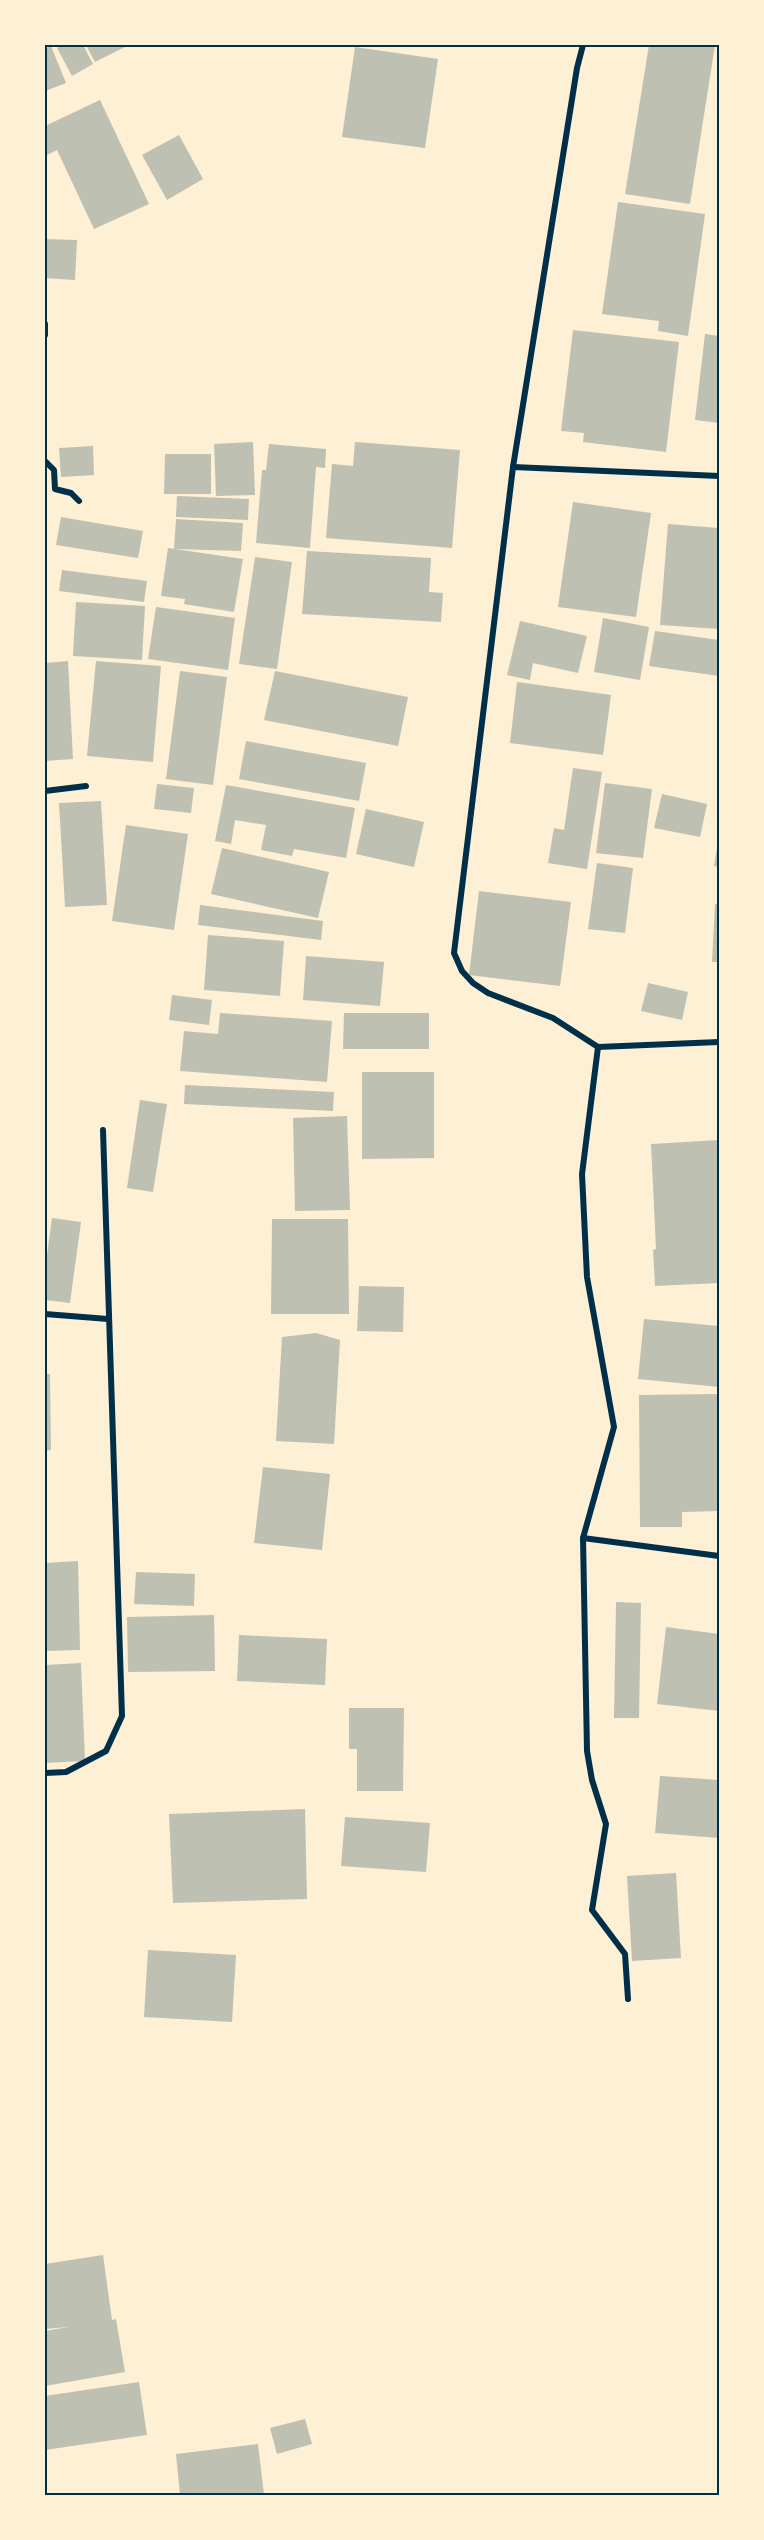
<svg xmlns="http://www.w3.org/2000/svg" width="764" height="2540" viewBox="0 0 764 2540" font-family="Commissioner,sans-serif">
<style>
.building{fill:#bec0b2}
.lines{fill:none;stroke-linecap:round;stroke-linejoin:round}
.minor{stroke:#003049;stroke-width:6}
.neatline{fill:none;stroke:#003049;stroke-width:2}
</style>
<rect width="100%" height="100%" fill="#fdf0d5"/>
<g class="building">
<polygon points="62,45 83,45 93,64 72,76 57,48"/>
<polygon points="86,45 129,45 95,62"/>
<polygon points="649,45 715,45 690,204 625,194"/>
<polygon points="51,46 66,83 45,91 45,49"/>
<polygon points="355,47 438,59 425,148 342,137"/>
<polygon points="100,100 149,204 94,229 57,150 45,156 45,126"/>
<polygon points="179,135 203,179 167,200 142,155"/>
<polygon points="618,202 705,214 688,336 658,331 659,321 602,314"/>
<polygon points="45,239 77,240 75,280 45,278"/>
<polygon points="573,330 679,342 666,452 583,442 584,433 561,431"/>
<polygon points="705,334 719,336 719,423 695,420"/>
<polygon points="253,442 255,495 216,496 214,444"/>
<polygon points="355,442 460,450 452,548 326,538 332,464 353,466"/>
<polygon points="269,444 326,449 325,468 316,467 310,548 256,543 262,470 266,470"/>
<polygon points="93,446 94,475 61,477 59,448"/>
<polygon points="165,454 211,454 211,494 164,494"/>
<polygon points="177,496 249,499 248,520 176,517"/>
<polygon points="573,502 651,513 636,617 558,607"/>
<polygon points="61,517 143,531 138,558 56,545"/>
<polygon points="176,519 243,523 241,551 174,549"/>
<polygon points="668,524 719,528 719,629 660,625"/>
<polygon points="168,548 243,559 234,612 184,604 185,599 161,596"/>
<polygon points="307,551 431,558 429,592 443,593 441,622 302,614"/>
<polygon points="255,557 292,562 277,669 239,664"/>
<polygon points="62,570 147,581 144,602 59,591"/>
<polygon points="76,602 145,606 142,660 73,656"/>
<polygon points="156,607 235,618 228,670 148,659"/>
<polygon points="603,618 649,627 640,680 594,672"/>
<polygon points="520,621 587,636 578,673 533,663 530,680 507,675"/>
<polygon points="655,631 719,640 719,676 649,666"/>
<polygon points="68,661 73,759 45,761 45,663"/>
<polygon points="96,661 161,666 153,762 87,756"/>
<polygon points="180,671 227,677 213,785 166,779"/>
<polygon points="275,671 408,697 398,746 264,720"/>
<polygon points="517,682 611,695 603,755 510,743"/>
<polygon points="246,741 366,763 359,801 239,779"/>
<polygon points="573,768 602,772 587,869 548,863 554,828 564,830"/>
<polygon points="605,783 652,789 643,858 596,853"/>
<polygon points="157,784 194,788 191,813 154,809"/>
<polygon points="226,785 355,808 346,858 294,849 292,856 261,850 266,825 235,820 231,844 215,841"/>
<polygon points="662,794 707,804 700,837 654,828"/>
<polygon points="101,801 107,905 65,907 59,803"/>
<polygon points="366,809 424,822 414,867 356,854"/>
<polygon points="126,825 188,834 174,930 112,921"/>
<polygon points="718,842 719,842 719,867 714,866"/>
<polygon points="222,848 329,872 318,918 211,894"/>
<polygon points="597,863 633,868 625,933 588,929"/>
<polygon points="479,891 571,902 560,986 469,975"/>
<polygon points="715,904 719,904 719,962 712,962"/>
<polygon points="200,905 323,921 321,940 198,925"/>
<polygon points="208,935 284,941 280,996 204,990"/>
<polygon points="306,956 384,962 380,1006 303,1000"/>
<polygon points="648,983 688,992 682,1020 641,1011"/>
<polygon points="172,995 212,1000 209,1025 169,1020"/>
<polygon points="220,1013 332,1021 327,1082 180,1071 184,1031 218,1034"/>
<polygon points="344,1013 429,1013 429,1049 343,1049"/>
<polygon points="362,1072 434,1072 434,1158 362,1159"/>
<polygon points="185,1085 334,1092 333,1111 184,1104"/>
<polygon points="140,1100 167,1104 153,1192 127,1188"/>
<polygon points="347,1116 350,1210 295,1211 293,1118"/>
<polygon points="719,1140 719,1283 655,1286 653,1250 656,1249 651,1144"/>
<polygon points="52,1218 81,1222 70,1303 45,1300 45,1270"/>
<polygon points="272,1219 348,1219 349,1314 271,1314"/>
<polygon points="359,1286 404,1287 403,1332 357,1331"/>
<polygon points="644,1319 719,1326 719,1387 638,1379"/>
<polygon points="316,1333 340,1340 334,1444 276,1441 282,1337"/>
<polygon points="45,1374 50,1374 51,1450 45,1451"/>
<polygon points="719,1394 719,1511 682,1512 682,1527 640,1527 639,1395"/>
<polygon points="263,1467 330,1474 322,1550 254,1543"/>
<polygon points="78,1561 80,1650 45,1651 45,1563"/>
<polygon points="136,1572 195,1574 194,1606 134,1604"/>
<polygon points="616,1602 641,1603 639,1718 614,1718"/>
<polygon points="214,1615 215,1671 128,1672 127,1617"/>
<polygon points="666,1627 719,1634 719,1711 657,1704"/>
<polygon points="239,1635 327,1639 325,1685 237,1681"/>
<polygon points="81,1663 85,1761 45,1763 45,1665"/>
<polygon points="349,1708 404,1708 403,1791 357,1791 357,1749 349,1749"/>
<polygon points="660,1776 719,1780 719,1838 655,1833"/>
<polygon points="305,1809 307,1899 173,1903 169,1814"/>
<polygon points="345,1817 430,1823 426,1872 341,1866"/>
<polygon points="676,1873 681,1958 632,1961 627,1876"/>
<polygon points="148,1950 236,1955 232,2022 144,2017"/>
<polygon points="103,2255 112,2320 116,2319 125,2372 45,2386 45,2331 68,2327 45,2329 45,2264"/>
<polygon points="139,2382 147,2435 45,2450 45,2396"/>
<polygon points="305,2419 312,2444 277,2454 270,2428"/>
<polygon points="258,2444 264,2495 180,2495 176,2454"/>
</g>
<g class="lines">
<g class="minor">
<polyline points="583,45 577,68 513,467 454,953 462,971 473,983 488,993 553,1018 598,1047 719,1042"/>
<polyline points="45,324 45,335"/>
<polyline points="45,461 54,470 55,489 71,493 79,501"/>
<polyline points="513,467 719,476"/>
<polyline points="45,791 86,786"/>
<polyline points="598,1047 582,1174 587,1277 614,1427 583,1538 587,1751 592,1780 606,1824 592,1910 625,1954 628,1999"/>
<polyline points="45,1314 108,1319"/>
<polyline points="583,1538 719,1556"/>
<polyline points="45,1773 66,1772 106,1751 122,1716 103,1130"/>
</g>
</g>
<rect width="764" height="2540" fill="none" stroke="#fdf0d5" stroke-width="93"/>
<rect x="46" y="46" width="672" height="2448" class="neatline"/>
</svg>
